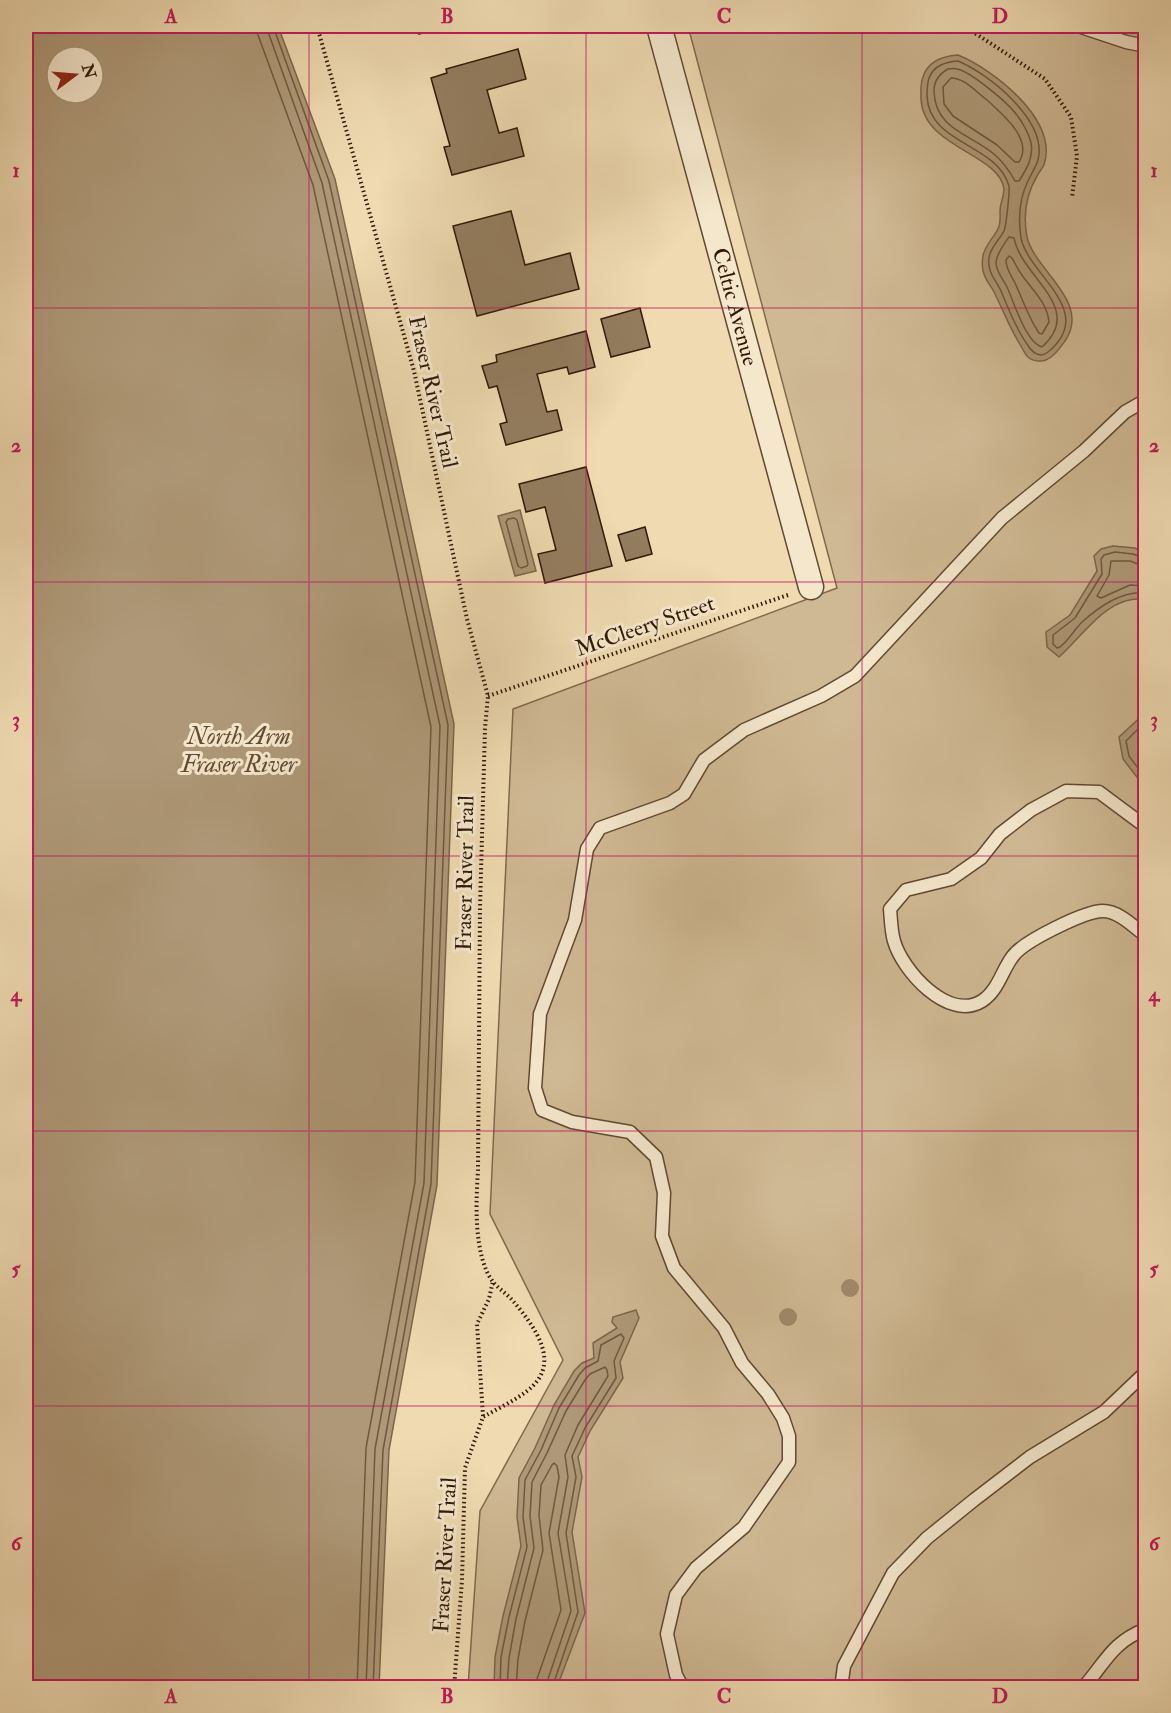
<svg xmlns="http://www.w3.org/2000/svg" width="1171" height="1713" viewBox="0 0 1171 1713" font-family="'IM FELL Double Pica',serif">
<style>
.green{fill:#cfb994;stroke:#80694d;stroke-width:1.5}
.water{fill:#ae9877;stroke:#7c654a;stroke-width:1.5;fill-rule:evenodd}
.lines{fill:none;stroke-linecap:round;stroke-linejoin:round}
.shore{stroke:#6f583e;stroke-width:1.5}
.building{fill:#937d5f;stroke:#301906;stroke-width:1.5}
.service-casing{stroke:#604931;stroke-width:15}
.minor-casing{stroke:#604931;stroke-width:27}
.path{stroke:#301906;stroke-width:4;stroke-dasharray:1.5 3;stroke-linecap:butt}
.service{stroke:#f5e7cc;stroke-width:12}
.minor{stroke:#f5e7cc;stroke-width:24}
.tree{fill:#a08a6b}
.grid{fill:none;stroke:#c2185b;stroke-width:1.5;stroke-opacity:0.55}
.labels{text-anchor:middle;dominant-baseline:central;stroke-width:6;stroke-linejoin:round;paint-order:stroke}
.street-label{font-size:22px;fill:#301906;stroke:#f5e7cc}
.water-label{font-size:24px;font-style:italic;fill:#624c33;stroke:#f5e7cc}
.neatline{fill:none;stroke:#c2185b;stroke-width:2}
.grid-label{font-size:20px;text-anchor:middle;font-weight:bold;fill:#c2185b}
</style>
<rect width="100%" height="100%" fill="#efdab1"/>
<filter id="stains"><feTurbulence type="fractalNoise" baseFrequency=".00333" numOctaves="4"/><feColorMatrix values="0 0 0 0 .2 0 0 0 0 .09 0 0 0 0 .02 0 0 0 .5 -.17"/></filter>
<radialGradient id="worn" r=".72"><stop offset=".6" stop-color="#630" stop-opacity="0"/><stop offset="1" stop-color="#630" stop-opacity=".3"/></radialGradient>
<polygon class="green" points="688,26 1145,26 1145,1687 468,1688 480,1511 563,1360 490,1214 513,709 837,588"/>
<g class="water">
<path d="M26,26H278L335,179L454,724L437,1185L389,1450L379,1687H26ZM57,57H93V93H57Z"/>
<path d="M958,55C993,69 1059,120 1044,165C1042,169 1039,172 1037,176C1026,195 1023,216 1027,237C1034,270 1092,302 1065,341C1060,348 1054,357 1046,360C1041,362 1033,361 1029,358C1026,356 1023,350 1021,346C1010,329 1004,312 995,294C992,287 986,281 984,274C982,270 982,261 983,256C984,247 994,237 998,229C1001,223 1000,217 1000,211C1000,204 1004,196 1004,189C999,153 923,148 921,99C921,92 920,85 923,77C928,61 943,56 958,55Z"/>
<polygon points="520,510 536,571 515,576 498,516"/>
<path d="M1113,546L1135,548L1145,554V599C1107,595 1084,635 1059,657L1047,647L1046,632L1070,615L1097,571L1094,556L1101,549Z"/>
<polygon points="1145,713 1145,798 1140,781 1123,759 1119,737"/>
<polygon points="636,1310 639,1318 620,1362 623,1378 590,1431 578,1457 582,1477 572,1532 585,1613 557,1687 494,1687 495,1657 503,1616 521,1546 517,1517 519,1478 535,1448 554,1405 574,1371 582,1363 594,1358 593,1343 617,1328 612,1322 613,1317"/>
</g>
<g class="lines">
<g class="shore">
<polyline points="256,26 258,35 313,185 431,727 415,1182 366,1448 357,1688"/>
<polyline points="266,26 322,183 440,726 424,1183 375,1449 366,1688"/>
<polyline points="273,26 329,181 448,725 431,1184 383,1450 373,1688"/>
<path d="M958,61C989,74 1048,121 1038,160C1036,167 1031,174 1028,181C1019,199 1018,218 1021,238C1028,275 1098,311 1048,352C1039,359 1032,352 1027,344C1015,327 1009,310 1001,291C996,280 987,272 989,258C990,248 1000,239 1004,231C1006,227 1010,190 1009,186C997,143 929,145 927,96C927,90 927,84 929,78C934,65 946,62 958,61Z"/>
<path d="M948,69C950,69 955,68 957,69C970,71 1008,103 1016,114C1022,121 1029,134 1031,143C1034,157 1026,170 1019,181H1015C1009,170 1004,163 995,155C971,134 935,130 934,91C934,81 939,74 948,69Z"/>
<path d="M951,78C965,78 976,92 987,100C1001,113 1034,139 1019,162H1015L997,145L953,116L944,104L943,87Z"/>
<path d="M1009,237L1014,238C1021,277 1086,308 1042,347C1026,343 1014,302 1007,287C1003,279 996,272 996,262C997,253 1004,244 1009,237Z"/>
<path d="M1009,256L1012,258C1015,263 1018,270 1022,275C1032,290 1047,302 1049,322L1042,334L1039,333C1028,317 1023,300 1015,283C1011,275 1006,269 1006,260Z"/>
<polygon points="514,518 517,520 528,564 527,566 521,568 518,566 506,522 508,519"/>
<path d="M1146,559L1133,554L1115,552L1104,555L1101,559L1102,574L1075,618L1053,635V644L1057,648L1060,647C1069,640 1074,630 1082,622C1099,607 1122,590 1146,593"/>
<polyline points="1146,567 1130,561 1111,561 1109,575 1097,596 1101,598 1130,585 1146,586"/>
<polyline points="1146,721 1126,741 1129,756 1146,779"/>
<polyline points="500,1688 501,1657 509,1617 527,1547 523,1517 525,1480 541,1450 559,1408 579,1375 585,1368 598,1361 601,1345 621,1334 624,1338 614,1361 616,1378 585,1428 572,1456 576,1477 566,1533 578,1612 552,1688"/>
<polyline points="507,1688 509,1658 516,1619 534,1548 530,1516 532,1482 547,1453 566,1411 585,1380 590,1374 605,1367 607,1370 608,1376 578,1425 565,1455 568,1477 558,1533 571,1611 545,1688"/>
<polyline points="516,1688 518,1659 525,1621 543,1550 539,1516 541,1485 552,1465 554,1463 557,1466 559,1477 549,1533 561,1610 537,1679 536,1688"/>
</g>
</g>
<g class="building">
<polygon points="417,26 448,26 419,34"/>
<polygon points="518,49 526,79 487,90 499,133 517,128 524,156 452,175 444,147 450,146 431,78 447,73 446,69"/>
<polygon points="511,211 525,265 570,253 579,289 477,316 453,226"/>
<polygon points="640,308 650,347 611,357 601,319"/>
<polygon points="586,331 595,367 569,374 567,367 537,374 547,412 557,410 562,430 506,445 500,424 507,422 497,386 489,388 482,366 497,362 496,355"/>
<polygon points="586,467 612,566 545,583 538,554 556,550 545,507 526,512 519,484"/>
<polygon points="645,527 652,554 626,561 618,535"/>
</g>
<g class="lines">
<g class="service-casing">
<g id="service">
<polyline points="1078,26 1126,42 1146,46"/>
<path d="M1146,827L1099,792L1066,791L1031,810L1000,834L981,858L951,879L906,890L890,909C891,919 891,931 894,941C902,970 948,1022 982,1001C998,991 1002,970 1013,956C1024,941 1085,911 1103,911C1119,911 1134,927 1146,936"/>
<polyline points="683,1688 676,1675 667,1634 676,1595 696,1568 744,1527 789,1462 789,1436 783,1418 768,1394 742,1363 724,1328 674,1268 662,1236 664,1193 656,1157 630,1132 572,1122 542,1110 535,1088 540,1014 575,920 587,849 600,828 670,803 684,794 704,760 744,730 821,696 855,676 1002,518 1084,451 1125,412 1146,400"/>
<polyline points="841,1688 844,1666 893,1573 927,1538 974,1500 1030,1457 1104,1412 1146,1372"/>
<path d="M1083,1688C1105,1663 1112,1642 1146,1629"/>
</g>
</g>
<g class="minor-casing">
<g id="minor">
<path id="s1" d="M659,26L811,587"/>
</g>
</g>
<g class="path">
<path d="M317,26L414,371L467,619L488,696L485,728L480,908L478,1170C476,1201 473,1255 493,1282C499,1289 507,1294 513,1301C535,1327 563,1364 527,1391C514,1401 497,1409 483,1417L465,1468L462,1580L454,1688"/>
<polyline points="964,26 1045,79 1071,117 1077,156 1072,198"/>
<polyline points="488,696 788,595"/>
<polyline points="483,1416 477,1324 489,1299 493,1281"/>
</g>
<use href="#service" class="service"/>
<use href="#minor" class="minor"/>
</g>
<g class="tree">
<circle cx="850" cy="1288" r="9"/>
<circle cx="788" cy="1317" r="9"/>
</g>
<path class="grid" d="M309,26V1688M586,26V1688M862,26V1688M26,308H1146M26,582H1146M26,856H1146M26,1131H1146M26,1406H1146"/>
<g class="labels">
<g class="street-label">
<text stroke="none"><textPath href="#s1" startOffset="291">Celtic Avenue</textPath></text>
<text transform="translate(433 392) rotate(77)">Fraser River Trail</text>
<text transform="translate(645 626) rotate(-19)">McCleery Street</text>
<text transform="translate(465 873) rotate(-89)">Fraser River Trail</text>
<text transform="translate(445 1555) rotate(-87)">Fraser River Trail</text>
</g>
<g class="water-label">
<text x="239" y="736">North Arm<tspan x="239" dy="28">Fraser River</tspan></text>
</g>
</g>
<rect width="1171" height="1713" fill="none" stroke="#efdab1" stroke-width="66"/>
<g transform="translate(75 75) rotate(74)"><circle r="28" fill="#f5e7cc" stroke="#a6957d" stroke-width="1.5"/>
<path d="M0-4.5L10 22L0 15L-10 22Z" fill="#8f2418"/>
<text y="-9" font-size="16" font-weight="bold" text-anchor="middle" fill="#301906">N</text>
</g>
<rect x="33" y="33" width="1105" height="1647" class="neatline"/>
<g class="grid-label">
<text x="171" y="23">A</text>
<text x="447" y="23">B</text>
<text x="724" y="23">C</text>
<text x="1000" y="23">D</text>
<text x="16" y="177">1</text>
<text x="1154" y="177">1</text>
<text x="16" y="452">2</text>
<text x="1154" y="452">2</text>
<text x="16" y="726">3</text>
<text x="1154" y="726">3</text>
<text x="16" y="1001">4</text>
<text x="1154" y="1001">4</text>
<text x="16" y="1275">5</text>
<text x="1154" y="1275">5</text>
<text x="16" y="1550">6</text>
<text x="1154" y="1550">6</text>
<text x="171" y="1703">A</text>
<text x="447" y="1703">B</text>
<text x="724" y="1703">C</text>
<text x="1000" y="1703">D</text>
</g>
<rect width="100%" height="100%" filter="url(#stains)"/>
<rect width="100%" height="100%" fill="url(#worn)"/>
</svg>
